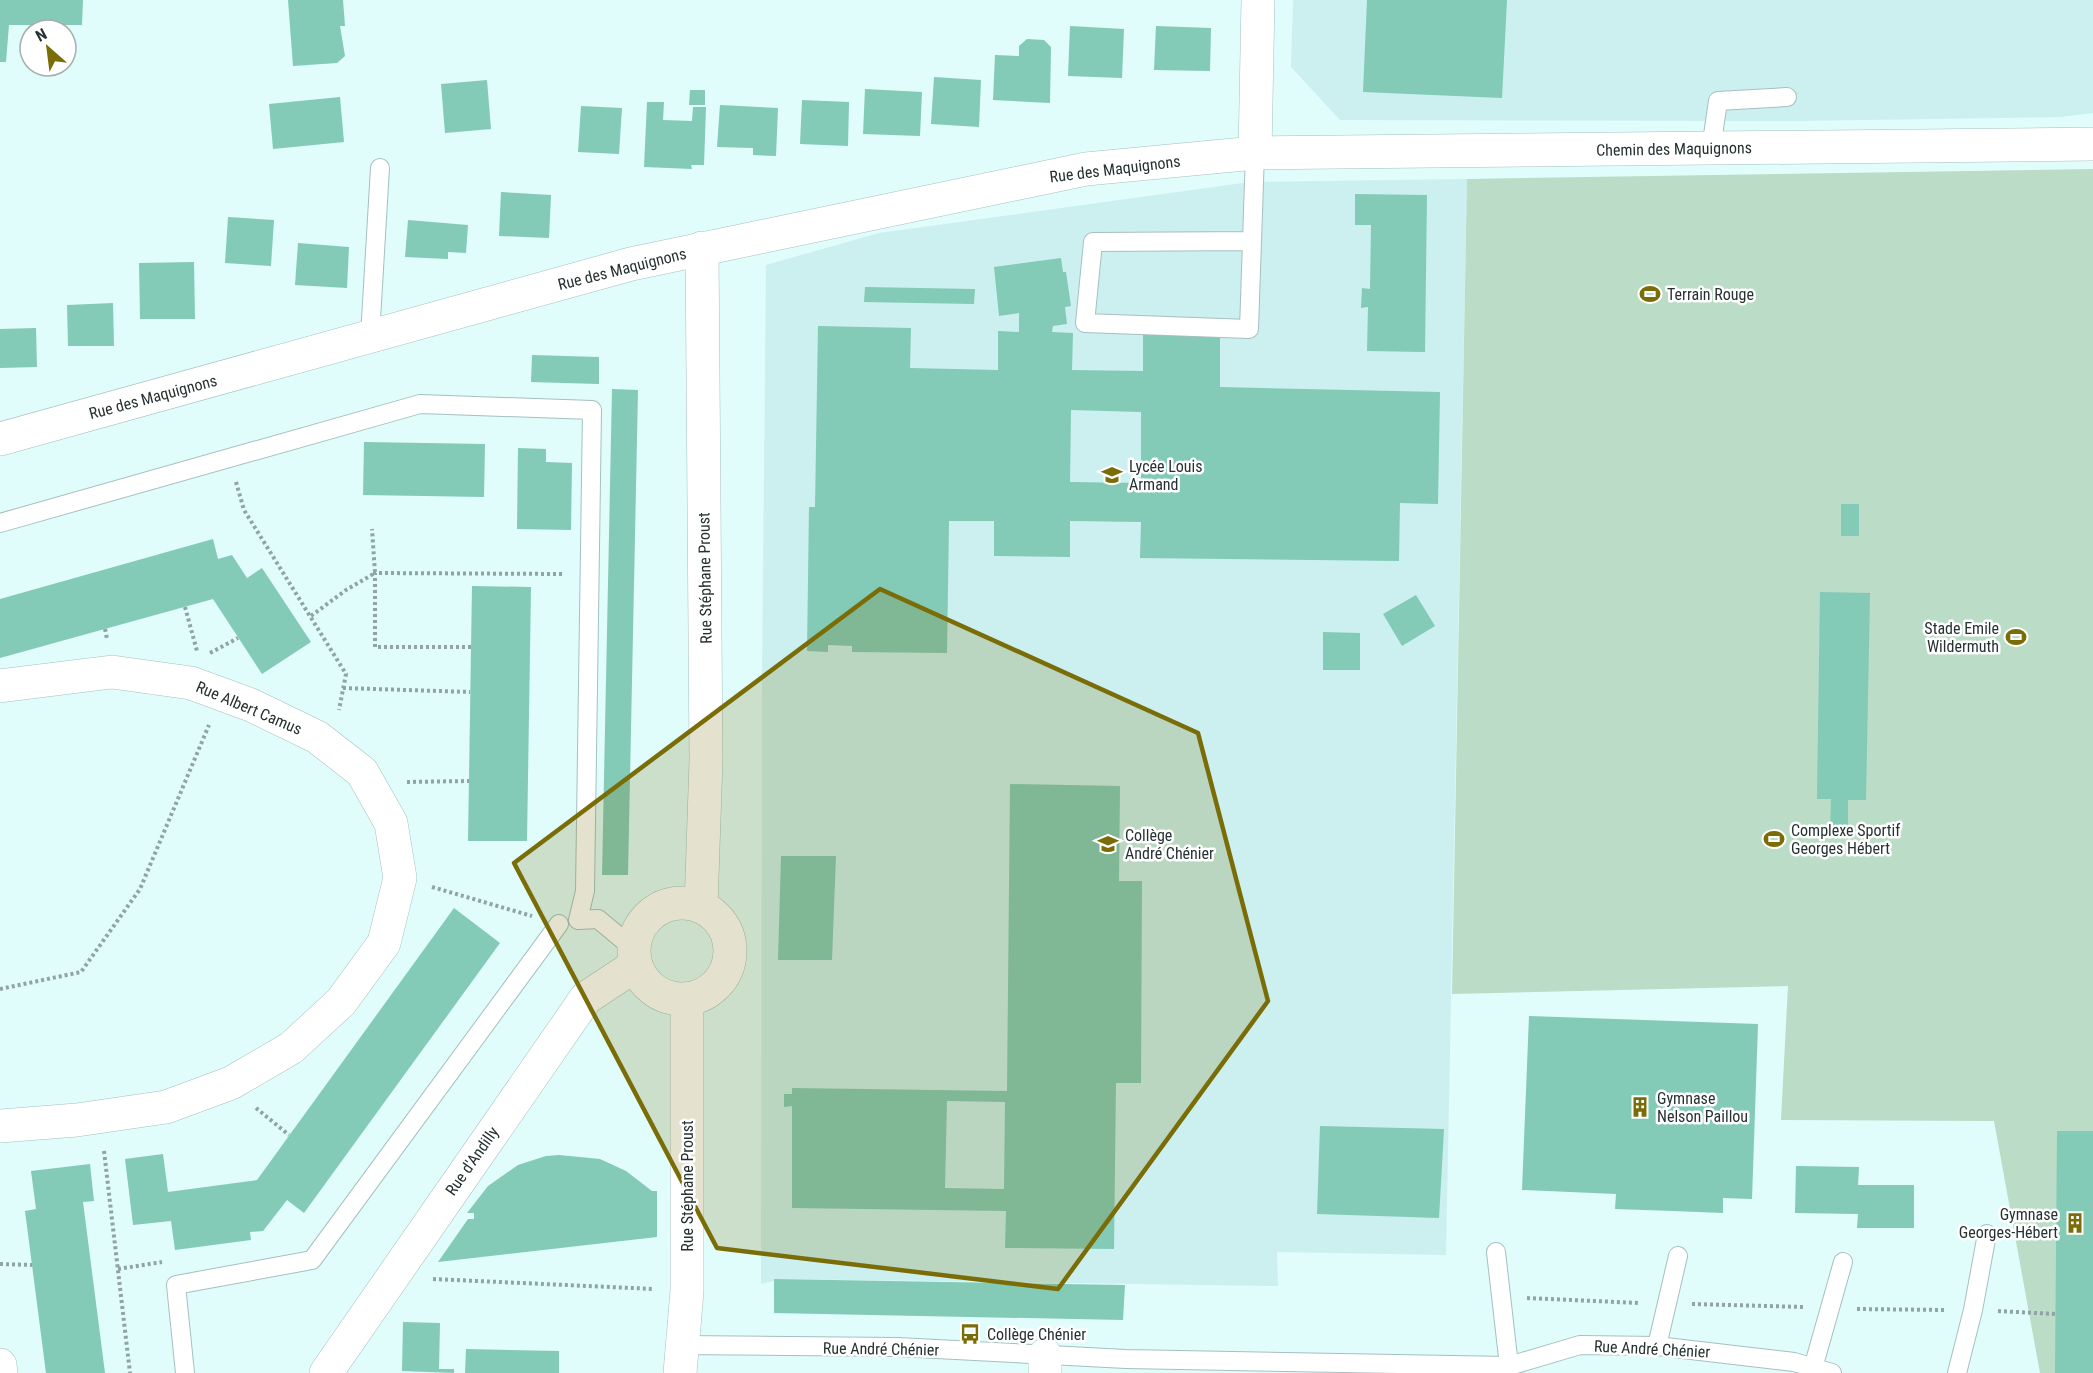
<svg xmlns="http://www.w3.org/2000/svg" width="2093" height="1373" viewBox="0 0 2093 1373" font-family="'Roboto Condensed',sans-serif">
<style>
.built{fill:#cbf0ef}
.green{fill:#bbdcc6}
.building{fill:#83cab7;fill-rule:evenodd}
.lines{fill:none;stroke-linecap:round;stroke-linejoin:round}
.lane-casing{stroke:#a5c0bf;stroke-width:20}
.street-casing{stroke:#a5c0bf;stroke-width:34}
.path{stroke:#90a4a4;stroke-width:4;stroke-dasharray:3 3;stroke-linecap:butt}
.lane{stroke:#fff;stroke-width:18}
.street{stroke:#fff;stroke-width:33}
.marked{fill:#7a6d08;fill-opacity:0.2;stroke:#7a6d08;stroke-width:4.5;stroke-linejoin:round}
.labels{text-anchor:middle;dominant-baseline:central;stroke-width:5;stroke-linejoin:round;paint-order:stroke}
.street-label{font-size:16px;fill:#263131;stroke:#fff}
.poi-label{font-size:16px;fill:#263131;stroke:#fff;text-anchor:start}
</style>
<rect width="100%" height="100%" fill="#e0fcfb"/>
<g class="built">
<polygon points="1293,0 2093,0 2093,113 2061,117 1797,121 1340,120 1291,67"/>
<polygon points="1467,179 1446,1255 1277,1252 1278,1286 782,1279 761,1284 762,684 766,265 879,233 1250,182"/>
</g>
<polygon class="green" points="2093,169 2093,1373 2040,1373 1994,1121 1781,1120 1788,986 1452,994 1467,179"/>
<g class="building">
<polygon points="0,0 83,0 82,25 9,25 6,62 0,62"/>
<polygon points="288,0 343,0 345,26 340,26 345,56 337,63 293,66"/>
<polygon points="1367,0 1507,0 1502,98 1363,92"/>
<polygon points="1070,26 1124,29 1122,78 1068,76"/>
<polygon points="1156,26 1211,28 1210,71 1154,70"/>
<polygon points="1027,39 1044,40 1051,47 1050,103 993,100 995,55 1019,56 1019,46"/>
<polygon points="934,77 981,80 979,127 931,124"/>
<polygon points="487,80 491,129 445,133 441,84"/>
<polygon points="865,89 922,92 920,136 863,134"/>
<polygon points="690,90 705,90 705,105 689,105"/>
<polygon points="340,97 344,142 273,149 269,104"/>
<polygon points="802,100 849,102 848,146 800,144"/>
<polygon points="647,102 664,102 663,120 692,121 693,107 706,107 704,165 691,165 692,169 644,167"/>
<polygon points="720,105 778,108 776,156 753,155 753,148 717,147"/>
<polygon points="581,106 622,108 619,154 578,152"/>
<polygon points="501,192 551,195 549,238 499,236"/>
<polygon points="1355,194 1427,195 1425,352 1367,351 1368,307 1361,308 1362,288 1370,289 1371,225 1355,225"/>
<polygon points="228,217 274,220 271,266 225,263"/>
<polygon points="408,220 468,225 466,253 448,252 448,259 405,257"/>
<polygon points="298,243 349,247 347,288 295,285"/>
<path d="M1061,258L1063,272H1066L1071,306L1065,307L1067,324L1053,326L1052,332L1073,333L1072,370L1143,371V334L1220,335V387L1440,392L1438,504L1400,503L1399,561L1140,558L1141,522L1070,521V557L994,556V521H949L947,653L852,652V646L828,645V652L807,651L809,507H815L818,326L911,328L910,368L998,370V331L1019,332V313L999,316L994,267ZM1071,410L1141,412V483L1070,482Z"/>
<polygon points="194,262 195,319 140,319 139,263"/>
<polygon points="865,287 975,289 974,304 864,302"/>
<polygon points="113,303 114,346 68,346 67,305"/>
<polygon points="36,328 37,367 0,368 0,329"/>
<polygon points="532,355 599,357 599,384 531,382"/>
<polygon points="612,389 638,390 628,875 602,875"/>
<polygon points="364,442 485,444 484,497 363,495"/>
<polygon points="518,448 546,449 546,462 572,463 571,530 517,529"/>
<rect x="1841" y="504" width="18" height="32"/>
<polygon points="213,539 218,559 232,555 247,578 262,568 311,642 262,674 213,599 0,658 0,599"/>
<polygon points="472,586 531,587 527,841 468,841"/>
<polygon points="1820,592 1870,593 1866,800 1848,800 1848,833 1830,833 1831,799 1817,799"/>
<polygon points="1416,595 1435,626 1402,646 1383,614"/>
<polygon points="1323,632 1360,633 1360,670 1323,670"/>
<path d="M1010,784L1120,786L1119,881H1142L1141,1083H1116L1114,1249L1005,1248L1006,1211L792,1208V1106L784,1107V1094H792V1088L1007,1091ZM947,1101L1005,1102L1004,1189L945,1188Z"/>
<polygon points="781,856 836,856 832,960 778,960"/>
<polygon points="454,908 500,943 304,1213 287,1200 263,1231 250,1232 251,1240 175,1250 171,1221 133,1225 125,1159 163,1154 168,1192 257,1180"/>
<polygon points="1529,1016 1758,1024 1752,1199 1723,1198 1723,1213 1674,1211 1615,1209 1616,1194 1522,1190"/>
<polygon points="1320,1126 1444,1129 1439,1218 1317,1214"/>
<polygon points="2057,1131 2093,1131 2093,1373 2055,1373"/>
<polygon points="559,1155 600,1159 626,1171 652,1191 657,1191 657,1237 438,1262 468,1219 474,1219 474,1213 467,1213 488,1186 518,1165 546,1156"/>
<polygon points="90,1164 94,1201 83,1202 105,1373 46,1373 25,1211 36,1209 31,1171"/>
<polygon points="1796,1166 1859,1167 1858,1185 1914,1185 1914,1228 1857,1228 1858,1214 1795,1213"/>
<polygon points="774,1279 1125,1285 1123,1320 774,1313"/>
<polygon points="403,1322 440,1323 439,1369 454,1369 454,1373 402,1371"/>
<polygon points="466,1349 559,1351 559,1373 465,1373"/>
</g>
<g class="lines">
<g class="lane-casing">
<g id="lane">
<polyline points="1711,149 1718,101 1787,97"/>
<polyline points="1252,241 1093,242 1085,323 1249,329 1255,153"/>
<polyline points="370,336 380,168"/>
<polyline points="0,523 420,404 592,410 585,891 578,920 598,919 634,949"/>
<polyline points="1496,1252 1509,1366"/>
<polyline points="682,1345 898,1347 1126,1359 1509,1366 1580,1345 1657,1346 1794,1362 1832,1373"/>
<polyline points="1657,1346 1678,1256"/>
<polyline points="1813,1368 1843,1262"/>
<polyline points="185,1373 176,1285 312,1260 559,924"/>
<polyline points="1957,1373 1973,1310 1987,1234"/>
</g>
</g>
<g class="street-casing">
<g id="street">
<polyline points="1255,153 1258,0"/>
<polyline points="0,439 631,264 1086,169 1255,153 2093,144"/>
<polyline points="0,686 112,672 191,683 251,705 317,737 362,772 391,823 400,878 384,943 341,1002 291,1048 231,1083 166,1107 77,1120 0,1126"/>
<circle cx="682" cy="951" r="48"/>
<polyline points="701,907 706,760 702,248"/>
<polyline points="0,1365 1,1373"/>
<polyline points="326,1373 586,998 636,965"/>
<polyline points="680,1373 687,1291 687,999"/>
<polyline points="1045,1373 1045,1355"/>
</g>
</g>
<g class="path">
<polyline points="236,482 244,510 346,674 339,710"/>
<polyline points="185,607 197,651"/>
<polyline points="311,616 346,590 375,573 372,529"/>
<polyline points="105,629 107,639"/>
<polyline points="471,647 375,647 375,573 563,574"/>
<polyline points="210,653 238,638"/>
<polyline points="343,688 470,692"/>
<polyline points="407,782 469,781"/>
<polyline points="432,887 532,916"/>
<polyline points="0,989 81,972 140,889 209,725"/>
<polyline points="256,1108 289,1135"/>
<polyline points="104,1151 130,1373"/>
<polyline points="0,1264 32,1265"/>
<polyline points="118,1269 162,1262"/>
<polyline points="433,1279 654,1289"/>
<polyline points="1527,1298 1639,1303"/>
<polyline points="1692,1304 1804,1307"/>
<polyline points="1857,1309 1945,1310"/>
<polyline points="1998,1311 2055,1314"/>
</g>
<use href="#lane" class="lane"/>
<use href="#street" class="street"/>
</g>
<path class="marked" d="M880,589L1198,733L1268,1001L1058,1289L717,1248L514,863Z"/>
<defs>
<g id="stadium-bare" transform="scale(1.62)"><path d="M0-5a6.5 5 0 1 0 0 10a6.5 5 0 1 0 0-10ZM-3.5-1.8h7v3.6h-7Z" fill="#7a6d08" stroke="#fff" stroke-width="2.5" paint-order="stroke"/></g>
<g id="school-bare" transform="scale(1.62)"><path d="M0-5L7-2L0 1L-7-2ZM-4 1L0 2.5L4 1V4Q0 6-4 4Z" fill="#7a6d08" stroke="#fff" stroke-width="2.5" paint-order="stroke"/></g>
<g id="building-bare" transform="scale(1.62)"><path d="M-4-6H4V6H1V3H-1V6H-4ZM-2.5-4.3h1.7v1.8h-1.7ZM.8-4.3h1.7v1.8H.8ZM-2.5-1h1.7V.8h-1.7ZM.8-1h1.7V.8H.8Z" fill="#7a6d08" stroke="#fff" stroke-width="2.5" paint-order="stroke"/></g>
<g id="bus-bare" transform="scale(1.62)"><path d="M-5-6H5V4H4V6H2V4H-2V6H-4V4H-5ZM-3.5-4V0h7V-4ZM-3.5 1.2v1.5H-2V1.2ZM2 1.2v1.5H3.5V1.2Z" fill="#7a6d08" stroke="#fff" stroke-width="2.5" paint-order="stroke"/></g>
</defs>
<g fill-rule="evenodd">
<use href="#stadium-bare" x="1650" y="294"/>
<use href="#school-bare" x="1112" y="475"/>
<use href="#stadium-bare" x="2016" y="637"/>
<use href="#stadium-bare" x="1774" y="839"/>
<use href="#school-bare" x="1108" y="844"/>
<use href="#building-bare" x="1640" y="1107"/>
<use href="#building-bare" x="2075" y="1223"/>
<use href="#bus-bare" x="970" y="1334"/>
</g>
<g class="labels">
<g class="street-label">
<text transform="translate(1674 149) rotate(-1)">Chemin des Maquignons</text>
<text transform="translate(1115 169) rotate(-7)">Rue des Maquignons</text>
<text transform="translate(622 269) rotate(-14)">Rue des Maquignons</text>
<text transform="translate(153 397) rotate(-15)">Rue des Maquignons</text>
<text transform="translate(705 578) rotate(-91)">Rue Stéphane Proust</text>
<text transform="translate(249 708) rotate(23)">Rue Albert Camus</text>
<text transform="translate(472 1161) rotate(-55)">Rue d'Andilly</text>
<text transform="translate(687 1186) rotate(-90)">Rue Stéphane Proust</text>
<text transform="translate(881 1349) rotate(1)">Rue André Chénier</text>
<text transform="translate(1652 1349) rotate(3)">Rue André Chénier</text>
</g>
<g class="poi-label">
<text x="1667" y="294">Terrain Rouge</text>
<text x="1129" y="466">Lycée Louis<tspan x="1129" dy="18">Armand</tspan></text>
<text x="1999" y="628" text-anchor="end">Stade Emile<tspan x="1999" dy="18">Wildermuth</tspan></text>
<text x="1791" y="830">Complexe Sportif<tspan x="1791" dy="18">Georges Hébert</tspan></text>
<text x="1125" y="835">Collège<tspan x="1125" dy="18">André Chénier</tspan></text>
<text x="1657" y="1098">Gymnase<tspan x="1657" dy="18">Nelson Paillou</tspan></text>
<text x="2058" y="1214" text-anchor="end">Gymnase<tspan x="2058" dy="18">Georges-Hébert</tspan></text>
<text x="987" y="1334">Collège Chénier</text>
</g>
</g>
<g transform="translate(48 48) rotate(332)"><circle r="28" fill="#ffffff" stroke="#a8adad" stroke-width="1.5"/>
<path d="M0-4.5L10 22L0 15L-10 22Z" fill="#7a6d08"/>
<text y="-9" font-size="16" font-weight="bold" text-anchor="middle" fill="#263131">N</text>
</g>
</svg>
